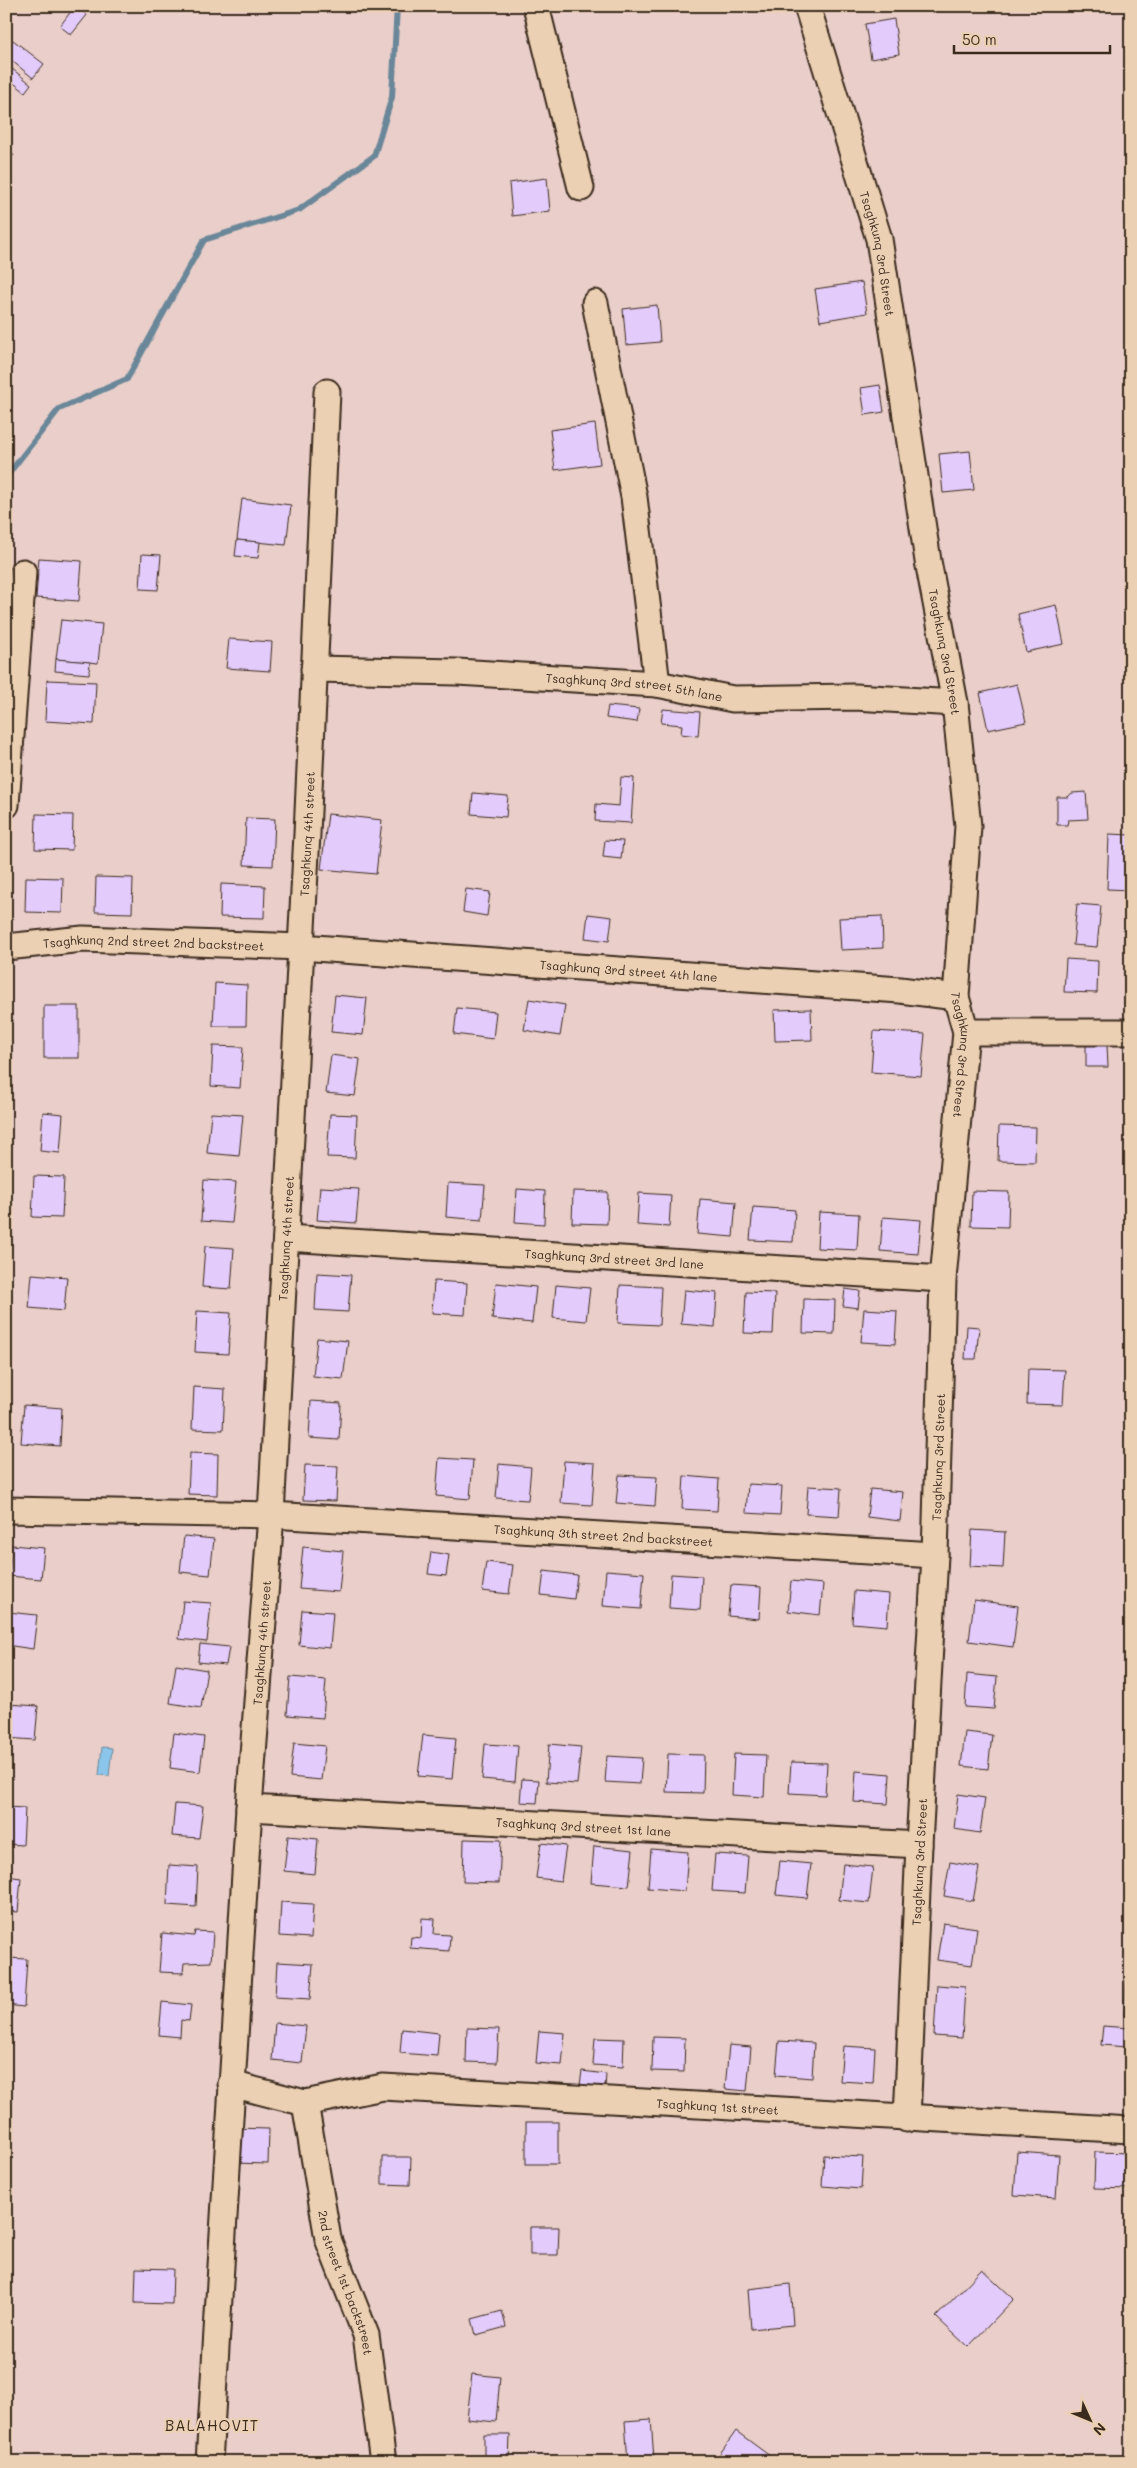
<svg xmlns="http://www.w3.org/2000/svg" width="1137" height="2468" viewBox="0 0 1137 2468" font-family="Mali,sans-serif">
<style>
.water{fill:#8bc5eb;stroke:#6b8799}
.lines{fill:none;stroke-linecap:round;stroke-linejoin:round}
.stream{stroke:#6b8799;stroke-width:6}
.building{fill:#e3cbfb;stroke:#3b2a1e}
.minor-casing{stroke:#3b2a1e;stroke-width:29}
.minor{stroke:#ecd0b3;stroke-width:25}
.labels{text-anchor:middle;dominant-baseline:central;stroke-width:4.5;stroke-linejoin:round;paint-order:stroke}
.street-label{font-size:12px;fill:#3b2a1e;stroke:#ecd0b3}
.quarter-label{font-size:15px;letter-spacing:1px;fill:#3b2a1e;stroke:#ecd0b3}
</style>
<rect width="100%" height="100%" fill="#e9cec9"/>
<filter id="ink" filterUnits="userSpaceOnUse"><feTurbulence type="fractalNoise" baseFrequency=".02" numOctaves="2"/><feDisplacementMap in="SourceGraphic" scale="10" xChannelSelector="R" yChannelSelector="G"/><feConvolveMatrix kernelMatrix="1 2 1 2 8 2 1 2 1" color-interpolation-filters="sRGB"/></filter>
<g filter="url(#ink)">
<polygon class="water" points="102,1747 112,1748 109,1776 99,1775"/>
<g class="lines">
<polyline class="stream" points="6,477 59,409 127,379 204,240 299,210 374,156 392,97 397,6"/>
</g>
<g class="building">
<polygon points="75,6 87,15 71,35 60,26"/>
<polygon points="894,19 899,54 871,59 865,24"/>
<polygon points="13,40 44,64 33,78 6,56 6,47"/>
<polygon points="6,64 31,84 25,92 6,77"/>
<polygon points="6,81 12,85 7,93 6,92"/>
<polygon points="6,149 14,155 6,164"/>
<polygon points="547,178 550,211 512,216 509,183"/>
<polygon points="862,282 867,313 820,321 815,289"/>
<polygon points="657,305 660,342 626,345 623,309"/>
<polygon points="880,385 884,412 865,415 861,388"/>
<polygon points="595,424 600,464 555,470 550,430"/>
<polygon points="970,451 974,490 943,493 939,454"/>
<polygon points="242,499 291,505 286,545 237,540"/>
<polygon points="237,540 260,542 258,558 235,556"/>
<polygon points="142,554 161,555 158,590 140,589"/>
<polygon points="39,558 82,561 79,601 36,598"/>
<polygon points="1056,605 1064,644 1026,652 1018,614"/>
<polygon points="61,620 102,624 98,663 56,659"/>
<polygon points="229,639 272,642 270,671 226,668"/>
<polygon points="56,659 90,662 89,674 55,671"/>
<polygon points="47,680 96,682 94,724 45,721"/>
<polygon points="1017,684 1026,722 988,730 980,693"/>
<polygon points="608,706 639,709 637,722 606,718"/>
<polygon points="663,709 700,712 698,736 681,734 682,725 661,723"/>
<polygon points="621,777 634,778 631,823 595,821 596,804 619,806"/>
<polygon points="1086,792 1088,819 1068,820 1067,825 1057,825 1057,797 1068,797 1072,793"/>
<polygon points="473,793 508,796 506,817 471,814"/>
<polygon points="36,814 73,815 72,850 35,849"/>
<polygon points="328,814 382,820 376,874 321,869"/>
<polygon points="246,818 275,819 273,866 244,865"/>
<polygon points="1109,834 1131,835 1131,890 1107,889"/>
<polygon points="605,840 623,841 621,859 603,857"/>
<polygon points="26,877 63,878 62,913 25,912"/>
<polygon points="96,877 133,878 132,913 95,912"/>
<polygon points="221,884 265,886 264,918 220,917"/>
<polygon points="466,889 490,892 487,916 463,912"/>
<polygon points="1077,904 1101,906 1097,947 1073,945"/>
<polygon points="588,914 612,917 609,941 585,938"/>
<polygon points="882,916 883,948 841,950 839,918"/>
<polygon points="1066,959 1098,961 1097,993 1064,992"/>
<polygon points="215,983 247,985 246,1026 213,1026"/>
<polygon points="335,995 367,998 363,1035 331,1032"/>
<polygon points="529,999 565,1005 560,1036 524,1030"/>
<rect x="44" y="1006" width="35" height="52"/>
<polygon points="457,1008 496,1012 493,1039 454,1034"/>
<polygon points="811,1009 812,1040 775,1041 774,1010"/>
<polygon points="874,1031 925,1034 921,1076 871,1072"/>
<polygon points="1086,1045 1107,1045 1108,1067 1086,1067"/>
<polygon points="213,1046 243,1047 240,1088 211,1086"/>
<polygon points="331,1055 360,1059 355,1096 326,1093"/>
<polygon points="43,1112 63,1114 60,1153 40,1151"/>
<polygon points="211,1113 243,1115 239,1156 207,1153"/>
<polygon points="330,1114 357,1115 355,1158 327,1157"/>
<polygon points="999,1126 1036,1127 1035,1162 998,1161"/>
<polygon points="34,1176 64,1177 62,1218 32,1217"/>
<polygon points="204,1180 236,1182 232,1223 201,1221"/>
<polygon points="448,1183 485,1185 482,1220 446,1217"/>
<polygon points="320,1187 359,1189 356,1223 317,1220"/>
<polygon points="517,1189 545,1191 544,1224 515,1222"/>
<polygon points="573,1191 608,1192 607,1224 572,1223"/>
<polygon points="972,1191 1009,1192 1008,1227 971,1226"/>
<polygon points="639,1193 671,1195 669,1227 637,1225"/>
<polygon points="700,1199 736,1202 733,1237 697,1234"/>
<polygon points="753,1207 795,1210 793,1242 750,1240"/>
<polygon points="819,1212 859,1214 857,1250 817,1248"/>
<polygon points="883,1217 921,1220 918,1254 880,1251"/>
<polygon points="205,1246 234,1248 231,1289 202,1287"/>
<polygon points="317,1273 351,1275 348,1312 315,1310"/>
<polygon points="32,1274 67,1277 64,1311 29,1308"/>
<polygon points="434,1281 467,1283 465,1315 432,1313"/>
<polygon points="496,1283 536,1287 532,1323 492,1319"/>
<polygon points="556,1285 590,1288 586,1321 553,1318"/>
<polygon points="620,1285 661,1287 659,1325 618,1323"/>
<polygon points="845,1289 860,1291 858,1308 843,1306"/>
<polygon points="684,1290 717,1293 715,1327 681,1324"/>
<polygon points="746,1292 775,1293 773,1334 744,1333"/>
<polygon points="804,1299 835,1300 834,1334 803,1333"/>
<polygon points="864,1309 897,1311 895,1344 861,1342"/>
<polygon points="197,1311 231,1313 228,1354 195,1352"/>
<polygon points="967,1326 979,1327 976,1359 965,1359"/>
<polygon points="317,1338 348,1341 343,1379 313,1376"/>
<polygon points="1028,1369 1065,1370 1063,1405 1027,1404"/>
<polygon points="194,1387 225,1389 223,1430 192,1429"/>
<polygon points="311,1401 341,1403 339,1440 309,1438"/>
<polygon points="24,1405 62,1408 60,1446 21,1443"/>
<polygon points="190,1453 218,1454 217,1495 188,1494"/>
<polygon points="439,1458 473,1460 470,1499 436,1496"/>
<polygon points="564,1461 595,1463 592,1505 561,1503"/>
<polygon points="499,1464 531,1467 528,1500 496,1498"/>
<polygon points="305,1465 338,1466 336,1501 303,1500"/>
<polygon points="619,1475 657,1477 655,1506 616,1503"/>
<polygon points="684,1476 719,1479 717,1511 682,1509"/>
<polygon points="748,1484 782,1486 780,1515 746,1513"/>
<polygon points="808,1486 841,1488 839,1516 806,1514"/>
<polygon points="870,1489 903,1492 900,1521 867,1517"/>
<polygon points="972,1530 1005,1532 1003,1568 970,1566"/>
<polygon points="184,1536 214,1539 210,1575 180,1572"/>
<polygon points="12,1545 44,1548 41,1579 9,1576"/>
<polygon points="303,1547 343,1551 339,1592 299,1589"/>
<polygon points="431,1552 449,1555 446,1576 428,1574"/>
<polygon points="486,1562 513,1565 509,1594 482,1591"/>
<polygon points="606,1570 644,1573 641,1609 603,1606"/>
<polygon points="544,1571 577,1575 574,1599 541,1595"/>
<polygon points="671,1574 702,1576 700,1610 669,1608"/>
<polygon points="791,1581 823,1584 820,1615 788,1611"/>
<polygon points="731,1585 761,1587 759,1619 728,1616"/>
<polygon points="854,1591 889,1594 887,1626 852,1623"/>
<polygon points="974,1600 1018,1606 1013,1647 969,1641"/>
<polygon points="183,1601 211,1603 207,1642 179,1639"/>
<polygon points="302,1610 333,1612 330,1648 299,1645"/>
<polygon points="8,1612 37,1615 33,1649 6,1645"/>
<polygon points="200,1644 229,1647 226,1665 198,1662"/>
<polygon points="176,1665 207,1670 201,1708 170,1703"/>
<polygon points="967,1674 997,1677 994,1709 965,1707"/>
<polygon points="290,1677 326,1680 323,1718 287,1715"/>
<polygon points="8,1704 38,1706 35,1740 6,1738"/>
<polygon points="965,1732 992,1735 988,1769 961,1766"/>
<polygon points="174,1733 204,1737 200,1772 170,1768"/>
<polygon points="423,1735 456,1738 452,1779 418,1776"/>
<polygon points="294,1743 325,1746 321,1780 290,1777"/>
<polygon points="485,1744 518,1746 515,1782 482,1779"/>
<polygon points="549,1744 581,1747 577,1784 546,1782"/>
<polygon points="668,1754 704,1755 703,1793 666,1792"/>
<polygon points="734,1754 766,1755 764,1797 732,1795"/>
<polygon points="607,1756 642,1758 640,1784 605,1782"/>
<polygon points="791,1762 827,1763 825,1795 789,1793"/>
<polygon points="856,1771 890,1774 888,1804 854,1802"/>
<polygon points="522,1779 539,1780 537,1803 520,1802"/>
<polygon points="958,1794 985,1798 980,1833 954,1829"/>
<polygon points="175,1804 203,1806 199,1838 172,1836"/>
<polygon points="6,1807 25,1808 23,1845 6,1844"/>
<polygon points="288,1836 318,1839 315,1874 284,1871"/>
<polygon points="464,1839 501,1840 499,1883 463,1882"/>
<polygon points="541,1843 566,1846 561,1881 536,1878"/>
<polygon points="594,1846 633,1850 629,1886 591,1883"/>
<polygon points="651,1849 688,1852 685,1891 648,1888"/>
<polygon points="715,1854 748,1856 745,1893 712,1891"/>
<polygon points="780,1861 811,1864 807,1898 776,1895"/>
<polygon points="950,1862 979,1867 973,1901 944,1896"/>
<polygon points="843,1864 873,1867 869,1903 839,1900"/>
<polygon points="169,1865 198,1867 196,1907 167,1905"/>
<polygon points="6,1876 21,1878 18,1912 6,1911"/>
<polygon points="281,1902 313,1904 311,1938 279,1936"/>
<polygon points="422,1918 435,1919 434,1934 450,1935 449,1951 410,1948 411,1937 421,1938"/>
<polygon points="943,1923 977,1928 972,1965 937,1960"/>
<polygon points="195,1931 213,1932 211,1962 184,1963 183,1973 159,1972 162,1933 194,1936"/>
<polygon points="6,1958 27,1959 24,2007 6,2005"/>
<polygon points="277,1962 313,1964 310,1999 275,1997"/>
<polygon points="1126,1981 1131,1981 1131,2017 1124,2016"/>
<polygon points="937,1985 965,1987 962,2038 934,2036"/>
<polygon points="162,2002 191,2005 189,2021 181,2020 180,2037 159,2035"/>
<polygon points="275,2023 306,2026 302,2063 272,2060"/>
<polygon points="1103,2026 1129,2028 1127,2047 1101,2045"/>
<polygon points="467,2028 499,2029 497,2063 466,2062"/>
<polygon points="402,2029 439,2033 437,2056 400,2053"/>
<polygon points="539,2031 565,2033 562,2065 536,2063"/>
<polygon points="653,2037 685,2038 684,2072 652,2071"/>
<polygon points="595,2038 624,2039 623,2067 593,2065"/>
<polygon points="779,2041 814,2043 812,2078 776,2075"/>
<polygon points="729,2045 751,2047 747,2091 725,2089"/>
<polygon points="843,2046 875,2048 873,2083 840,2081"/>
<polygon points="582,2071 606,2074 605,2088 580,2085"/>
<rect x="526" y="2122" width="32" height="42"/>
<polygon points="232,2128 269,2129 268,2164 231,2163"/>
<polygon points="1017,2152 1059,2155 1056,2198 1014,2195"/>
<polygon points="1095,2152 1131,2153 1131,2189 1094,2188"/>
<polygon points="824,2155 863,2157 861,2189 822,2186"/>
<polygon points="382,2157 411,2157 410,2185 382,2184"/>
<polygon points="530,2227 559,2227 558,2255 530,2255"/>
<polygon points="136,2268 173,2269 172,2304 135,2303"/>
<polygon points="982,2269 1014,2299 968,2347 936,2317"/>
<polygon points="790,2284 793,2325 751,2329 748,2289"/>
<polygon points="502,2311 506,2327 476,2335 472,2319"/>
<polygon points="472,2374 500,2377 496,2422 467,2419"/>
<polygon points="651,2419 654,2460 628,2462 625,2421"/>
<polygon points="736,2431 778,2462 714,2462"/>
<polygon points="484,2435 510,2435 509,2462 484,2462"/>
<polygon points="1063,2454 1069,2462 1053,2462"/>
<polygon points="1131,2455 1131,2462 1114,2462"/>
</g>
<g class="lines">
<g class="minor-casing">
<g id="minor">
<polyline points="536,6 581,188"/>
<path id="s1" d="M807,6L879,239L928,561L955,703L968,826L956,997L966,1032L943,1279L935,1555L919,1845L907,2119"/>
<polyline points="595,303 634,497 657,684"/>
<path id="s2" d="M314,669L457,672L657,684L733,699L855,697L955,703"/>
<polyline points="6,805 23,572"/>
<path id="s3" d="M6,947L83,939L301,947L900,990L956,997"/>
<polyline points="966,1032 1131,1032"/>
<path id="s4" d="M286,1238L943,1279"/>
<path id="s5" d="M6,1510L271,1515L935,1555"/>
<path id="s6" d="M249,1808L919,1845"/>
<path id="s7" d="M231,2084L305,2103L383,2087L1131,2130"/>
<path id="s8" d="M305,2103L328,2239L366,2335L383,2462"/>
<path id="s9" d="M209,2462L249,1808L271,1515L307,834L327,392"/>
</g>
</g>
<use href="#minor" class="minor"/>
</g>
</g>
<g class="labels">
<g class="street-label">
<text stroke="none"><textPath href="#s1" startOffset="258">Tsaghkunq 3rd Street</textPath></text>
<text stroke="none"><textPath href="#s1" startOffset="662">Tsaghkunq 3rd Street</textPath></text>
<text stroke="none"><textPath href="#s2" startOffset="321">Tsaghkunq 3rd street 5th lane</textPath></text>
<text stroke="none"><textPath href="#s9" startOffset="1631">Tsaghkunq 4th street</textPath></text>
<text stroke="none"><textPath href="#s3" startOffset="148">Tsaghkunq 2nd street 2nd backstreet</textPath></text>
<text stroke="none"><textPath href="#s3" startOffset="624">Tsaghkunq 3rd street 4th lane</textPath></text>
<text stroke="none"><textPath href="#s1" startOffset="1068">Tsaghkunq 3rd Street</textPath></text>
<text stroke="none"><textPath href="#s9" startOffset="1226">Tsaghkunq 4th street</textPath></text>
<text stroke="none"><textPath href="#s4" startOffset="329">Tsaghkunq 3rd street 3rd lane</textPath></text>
<text transform="translate(938 1457) rotate(-88)">Tsaghkunq 3rd Street</text>
<text stroke="none"><textPath href="#s5" startOffset="598">Tsaghkunq 3th street 2nd backstreet</textPath></text>
<text stroke="none"><textPath href="#s9" startOffset="821">Tsaghkunq 4th street</textPath></text>
<text stroke="none"><textPath href="#s6" startOffset="335">Tsaghkunq 3rd street 1st lane</textPath></text>
<text transform="translate(919 1862) rotate(-87)">Tsaghkunq 3rd Street</text>
<text stroke="none"><textPath href="#s7" startOffset="491">Tsaghkunq 1st street</textPath></text>
<text stroke="none"><textPath href="#s8" startOffset="185">2nd street 1st backstreet</textPath></text>
</g>
<g class="quarter-label">
<text x="212" y="2425">BALAHOVIT</text>
</g>
</g>
<rect width="1137" height="2468" fill="none" stroke="#ecd0b3" stroke-width="25"/>
<rect x="12" y="12" width="1112" height="2443" fill="none" stroke="#3b2a1e" stroke-width="2" filter="url(#ink)"/>
<g transform="translate(1090 2420) rotate(134)" stroke="#ecd0b3" stroke-width="4" paint-order="stroke">
<path d="M0-4L9 19L0 12L-9 19Z" fill="#3b2a1e"/>
<text y="-8" font-size="14" font-weight="bold" text-anchor="middle" fill="#3b2a1e">N</text>
</g>
<path d="M954 45v8h156v-8" fill="none" stroke="#3b2a1e" stroke-width="2.5"/>
<text x="962" y="45" font-size="15" fill="#3b2a1e" stroke="#ecd0b3" stroke-width="4" paint-order="stroke">50 m</text>
</svg>
